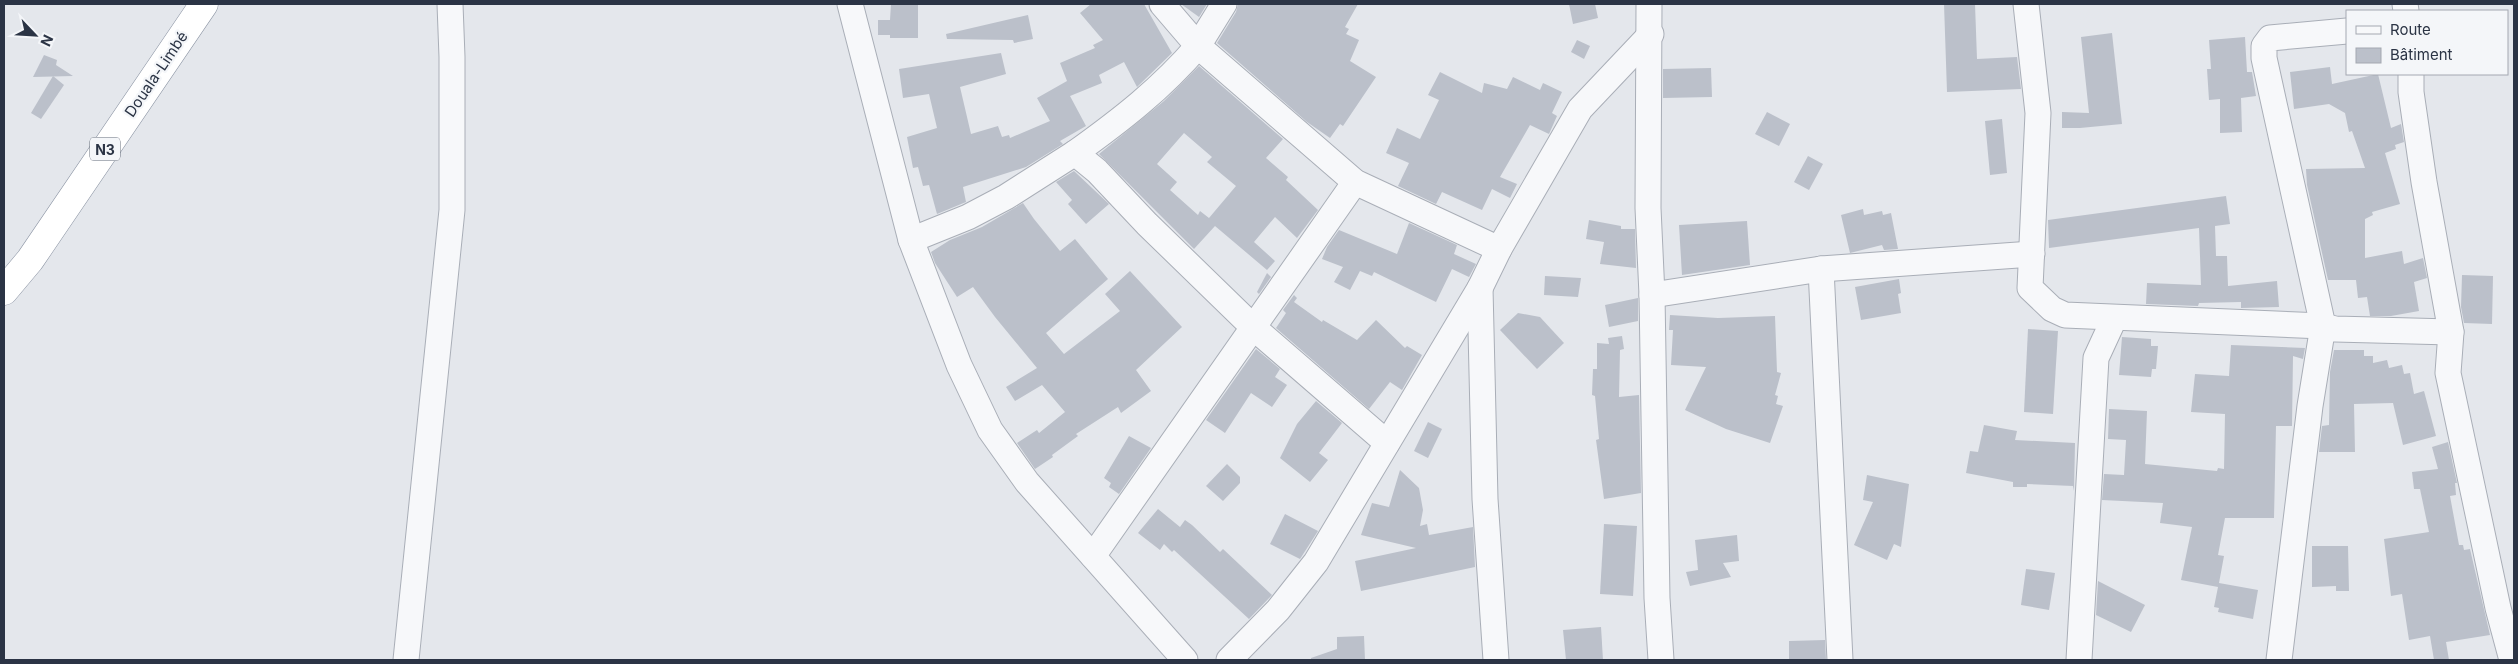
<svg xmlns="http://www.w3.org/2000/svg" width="2518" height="664" viewBox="0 0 2518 664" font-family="Inter,sans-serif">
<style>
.building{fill:#bbc0ca;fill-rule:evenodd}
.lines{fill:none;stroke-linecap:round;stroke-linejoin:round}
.minor-casing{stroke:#a9aeb7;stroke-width:27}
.highway-casing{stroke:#8b94a3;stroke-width:29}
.minor{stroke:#f7f8fa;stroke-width:25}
.highway{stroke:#fff;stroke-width:28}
.labels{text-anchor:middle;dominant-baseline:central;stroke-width:4.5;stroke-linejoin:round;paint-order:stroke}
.shield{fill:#f4f6f9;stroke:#676e7b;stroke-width:1}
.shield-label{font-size:14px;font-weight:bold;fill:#2b3445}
.street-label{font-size:15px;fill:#2b3445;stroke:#f4f6f9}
</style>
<rect width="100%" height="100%" fill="#e4e7ec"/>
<g class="building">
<polygon points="891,4 918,4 918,38 890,38 890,35 878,35 878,20 890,20"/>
<polygon points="1091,4 1144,4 1172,53 1137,87 1124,62 1099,75 1102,83 1070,96 1086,126 1060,141 1063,144 1026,167 963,187 966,202 937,214 929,185 923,186 918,167 913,168 907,137 937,128 929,94 903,98 899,69 1001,53 1006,74 960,87 971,134 998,126 1002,137 1009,135 1010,138 1050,121 1037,98 1067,81 1060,63 1095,48 1093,45 1103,40 1080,13"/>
<polygon points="1181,4 1207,4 1199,17"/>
<polygon points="1238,4 1358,4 1345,27 1349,29 1346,34 1359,40 1350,61 1376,77 1343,126 1340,124 1330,138 1307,122 1217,43 1236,12"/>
<polygon points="1569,4 1595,4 1598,18 1573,24"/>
<polygon points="1944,4 1975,4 1977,59 2017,57 2021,89 1947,92"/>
<polygon points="1028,15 1033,39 1014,43 1013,40 947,39 946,34"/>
<polygon points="2112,33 2122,124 2080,128 2062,128 2062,112 2089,113 2081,37"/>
<polygon points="2245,37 2247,72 2252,72 2256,96 2241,98 2242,132 2220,133 2220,99 2209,100 2207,69 2211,69 2209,40"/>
<polygon points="1577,40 1590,46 1584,59 1571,52"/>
<polygon points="44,55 57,60 56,65 73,76 33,77"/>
<path d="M1199,66L1283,139L1266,158L1288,177L1286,180L1318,210L1297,238L1275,217L1254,242L1275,261L1267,270L1215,226L1194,249L1099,154L1164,101ZM1184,133L1212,157L1207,162L1236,186L1209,218L1200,211L1198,215L1170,190L1177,182L1157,164Z"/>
<polygon points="2330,67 2332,84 2378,74 2391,128 2401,124 2404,142 2395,145 2396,149 2385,153 2400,204 2372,212 2373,215 2365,219 2365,258 2402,251 2404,264 2423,258 2427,278 2414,282 2419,311 2391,316 2370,316 2367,297 2358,298 2356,280 2328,280 2307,185 2306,169 2365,168 2352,131 2349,132 2345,113 2329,104 2294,109 2290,72"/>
<polygon points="1711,68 1712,97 1663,98 1663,69"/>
<polygon points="1440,72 1482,93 1484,83 1507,89 1513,77 1540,90 1543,83 1562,92 1552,113 1557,116 1549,134 1530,125 1500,177 1517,184 1510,198 1492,189 1482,210 1442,192 1436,204 1398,186 1409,163 1386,153 1397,128 1420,139 1439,100 1428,95"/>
<polygon points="53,76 64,85 41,119 31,113"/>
<polygon points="1767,112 1790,124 1779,146 1755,134"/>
<polygon points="2002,119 2007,173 1990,175 1985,121"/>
<polygon points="1808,156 1823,164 1809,190 1794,182"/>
<polygon points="1074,171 1109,204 1086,224 1068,204 1072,200 1056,182"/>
<polygon points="2226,196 2230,224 2215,226 2216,256 2227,256 2228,286 2277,281 2279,307 2241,308 2241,302 2199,303 2198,306 2146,304 2147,283 2201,285 2199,228 2049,248 2048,220"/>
<polygon points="1023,203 1034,219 1060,251 1075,239 1108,279 1046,333 1064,354 1120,311 1105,294 1130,271 1182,327 1136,370 1151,391 1121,413 1118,407 1076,434 1078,436 1052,455 1053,457 1035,469 1017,443 1037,430 1039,433 1065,412 1042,385 1015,401 1006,387 1037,368 995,317 973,287 957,297 935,263 931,252 950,240 982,227"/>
<polygon points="1863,209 1864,215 1882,211 1883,215 1891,213 1898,249 1884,250 1882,245 1850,253 1841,215"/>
<polygon points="1589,220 1621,226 1621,229 1635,229 1636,268 1600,264 1604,242 1586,239"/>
<polygon points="1747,221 1750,265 1682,275 1679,225"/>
<polygon points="1409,223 1457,245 1454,254 1476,264 1469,277 1452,269 1436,302 1374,272 1372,276 1360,271 1350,290 1334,282 1343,267 1322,259 1327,247 1339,230 1397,254"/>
<polygon points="1267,273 1271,277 1259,294 1257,292"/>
<polygon points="2462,275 2493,276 2492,324 2464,323 2461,307"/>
<polygon points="1545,276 1581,278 1578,297 1544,295"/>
<polygon points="1899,279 1901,293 1898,294 1901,313 1861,320 1855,287"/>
<polygon points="1294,295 1297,298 1294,302 1322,322 1323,320 1357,340 1376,320 1405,348 1407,346 1422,355 1402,390 1390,382 1369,409 1276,328 1286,313 1283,310"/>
<polygon points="1638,298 1638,321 1609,327 1605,305"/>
<polygon points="1518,313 1540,317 1564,343 1537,369 1500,330"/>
<polygon points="1670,315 1718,318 1775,316 1777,372 1781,373 1775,395 1778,396 1776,404 1783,406 1770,443 1726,429 1685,410 1706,367 1671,365 1673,330 1669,330"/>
<polygon points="2028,329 2058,331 2053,414 2024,412"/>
<polygon points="1622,336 1624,349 1620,350 1619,397 1639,395 1641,493 1604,499 1596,440 1599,439 1595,396 1592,395 1593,369 1597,369 1597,343 1609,344 1608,338"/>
<polygon points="2122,337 2151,339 2151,346 2158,346 2156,369 2152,369 2151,377 2119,375"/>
<polygon points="2231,345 2305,348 2303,359 2293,356 2292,426 2276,426 2274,518 2225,518 2218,555 2224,556 2219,583 2258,590 2253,619 2218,612 2219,608 2214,607 2218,587 2181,580 2192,527 2160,523 2163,503 2102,500 2104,474 2124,475 2126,440 2108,439 2109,409 2147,411 2145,464 2217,471 2218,468 2224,469 2225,414 2191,412 2195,374 2229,376"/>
<polygon points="1256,349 1280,369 1275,377 1287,385 1272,407 1251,393 1225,433 1206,420"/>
<polygon points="2334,350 2364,350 2364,356 2373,356 2373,363 2387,360 2389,368 2402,365 2404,374 2410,373 2414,394 2424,391 2436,436 2403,445 2393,403 2354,404 2355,452 2319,452 2322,426 2329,425 2330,372"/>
<polygon points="1316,401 1342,423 1319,453 1328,460 1310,482 1280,458 1297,424"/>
<polygon points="1428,422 1442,429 1428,458 1414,451"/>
<polygon points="1984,425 2017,431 2015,440 2075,443 2074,491 2073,486 2027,484 2027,487 2013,487 2013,482 1966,473 1970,451 1978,452"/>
<polygon points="1129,436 1151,448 1119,494 1109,487 1111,483 1104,478"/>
<polygon points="2448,442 2457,483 2455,483 2456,495 2450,496 2459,545 2463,545 2464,550 2470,549 2490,635 2446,642 2449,660 2434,660 2430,636 2409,640 2402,594 2391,596 2384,539 2429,532 2420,489 2414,489 2412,472 2438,469 2432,447"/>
<polygon points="1227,464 1240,477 1240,483 1223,501 1206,486"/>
<polygon points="1400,470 1419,488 1423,510 1420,526 1427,524 1429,535 1473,527 1475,567 1361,591 1355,561 1416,548 1361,535 1372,503 1389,507"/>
<polygon points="1867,475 1909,484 1901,547 1894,544 1887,560 1854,545 1873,502 1863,500"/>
<polygon points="1158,509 1180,527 1185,520 1192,525 1220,552 1223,549 1272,595 1249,619 1174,550 1172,552 1164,544 1160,550 1138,533"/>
<polygon points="1285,514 1318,531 1300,559 1270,544"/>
<polygon points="1604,524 1637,526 1633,596 1600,594"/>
<polygon points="1737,535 1739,561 1723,563 1731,577 1690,586 1686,572 1698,570 1695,540"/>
<polygon points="2312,546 2348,546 2349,591 2336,591 2336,586 2312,587"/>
<polygon points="2026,569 2055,573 2049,610 2021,605"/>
<polygon points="2098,581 2145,605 2131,632 2096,615"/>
<polygon points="1601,627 1603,660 1566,660 1563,630"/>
<polygon points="1364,636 1365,660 1311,660 1311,658 1337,649 1337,637"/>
<polygon points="1825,640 1826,660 1789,660 1789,641"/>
</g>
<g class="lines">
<g class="minor-casing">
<g id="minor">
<polyline points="850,4 911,240 959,365 990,430 1027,482 1185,660"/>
<polyline points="1162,4 1198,46 1224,4"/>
<polyline points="1649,4 1648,208 1652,295 1657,598 1661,660"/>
<polyline points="2026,4 2038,113 2030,288 2052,309 2065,315 2323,326 2335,329 2451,332 2424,182 2411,92 2411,74"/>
<polyline points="2405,4 2406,11"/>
<polyline points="911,240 968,217 1006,197 1075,153"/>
<polyline points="1821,269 1840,660"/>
<polyline points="1480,288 1485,499 1496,660"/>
<polyline points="1652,295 1821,269 2032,254"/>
<polyline points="2451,332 2448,373 2498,608 2512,660"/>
<path d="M1387,443L1254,328L1147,224L1097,171L1075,153C1121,120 1161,89 1198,46L1355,182L1499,249"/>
<polyline points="1093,556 1355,182"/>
<polyline points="406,660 452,210 452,57 450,4"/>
<polyline points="1229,660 1278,610 1316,562 1480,288 1499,249 1580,109 1651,34"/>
<polyline points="2079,660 2096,358 2114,319"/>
<polyline points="2279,660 2310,406 2323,326 2264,58 2264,46 2270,38 2347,31"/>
</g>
</g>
<g class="highway-casing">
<polyline id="highway" points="4,291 30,260 204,4"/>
</g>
<use href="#minor" class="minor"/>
<use href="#highway" class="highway"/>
</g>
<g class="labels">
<rect class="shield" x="90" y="137.5" width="30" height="23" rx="4"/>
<g class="shield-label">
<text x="105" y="149">N3</text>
</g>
<g class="street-label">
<text transform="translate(156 74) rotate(-56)">Douala-Limbé</text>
</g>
</g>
<rect width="2518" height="664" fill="none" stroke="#2b3445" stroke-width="10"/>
<rect x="2346" y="10" width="162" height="65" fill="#f4f6f9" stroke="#a4a8b1"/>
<rect x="2356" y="26" width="25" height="8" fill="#f7f8fa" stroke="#a4a8b1"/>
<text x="2390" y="35" font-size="15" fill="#2b3445">Route</text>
<rect x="2356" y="48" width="25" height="15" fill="#bbc0ca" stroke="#a4a8b1"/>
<text x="2390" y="60" font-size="15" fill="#2b3445">Bâtiment</text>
<g transform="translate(35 35) rotate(115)" stroke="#f4f6f9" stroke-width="4" paint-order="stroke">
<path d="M0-4L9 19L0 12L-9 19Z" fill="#2b3445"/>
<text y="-8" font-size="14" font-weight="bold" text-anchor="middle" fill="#2b3445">N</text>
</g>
</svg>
